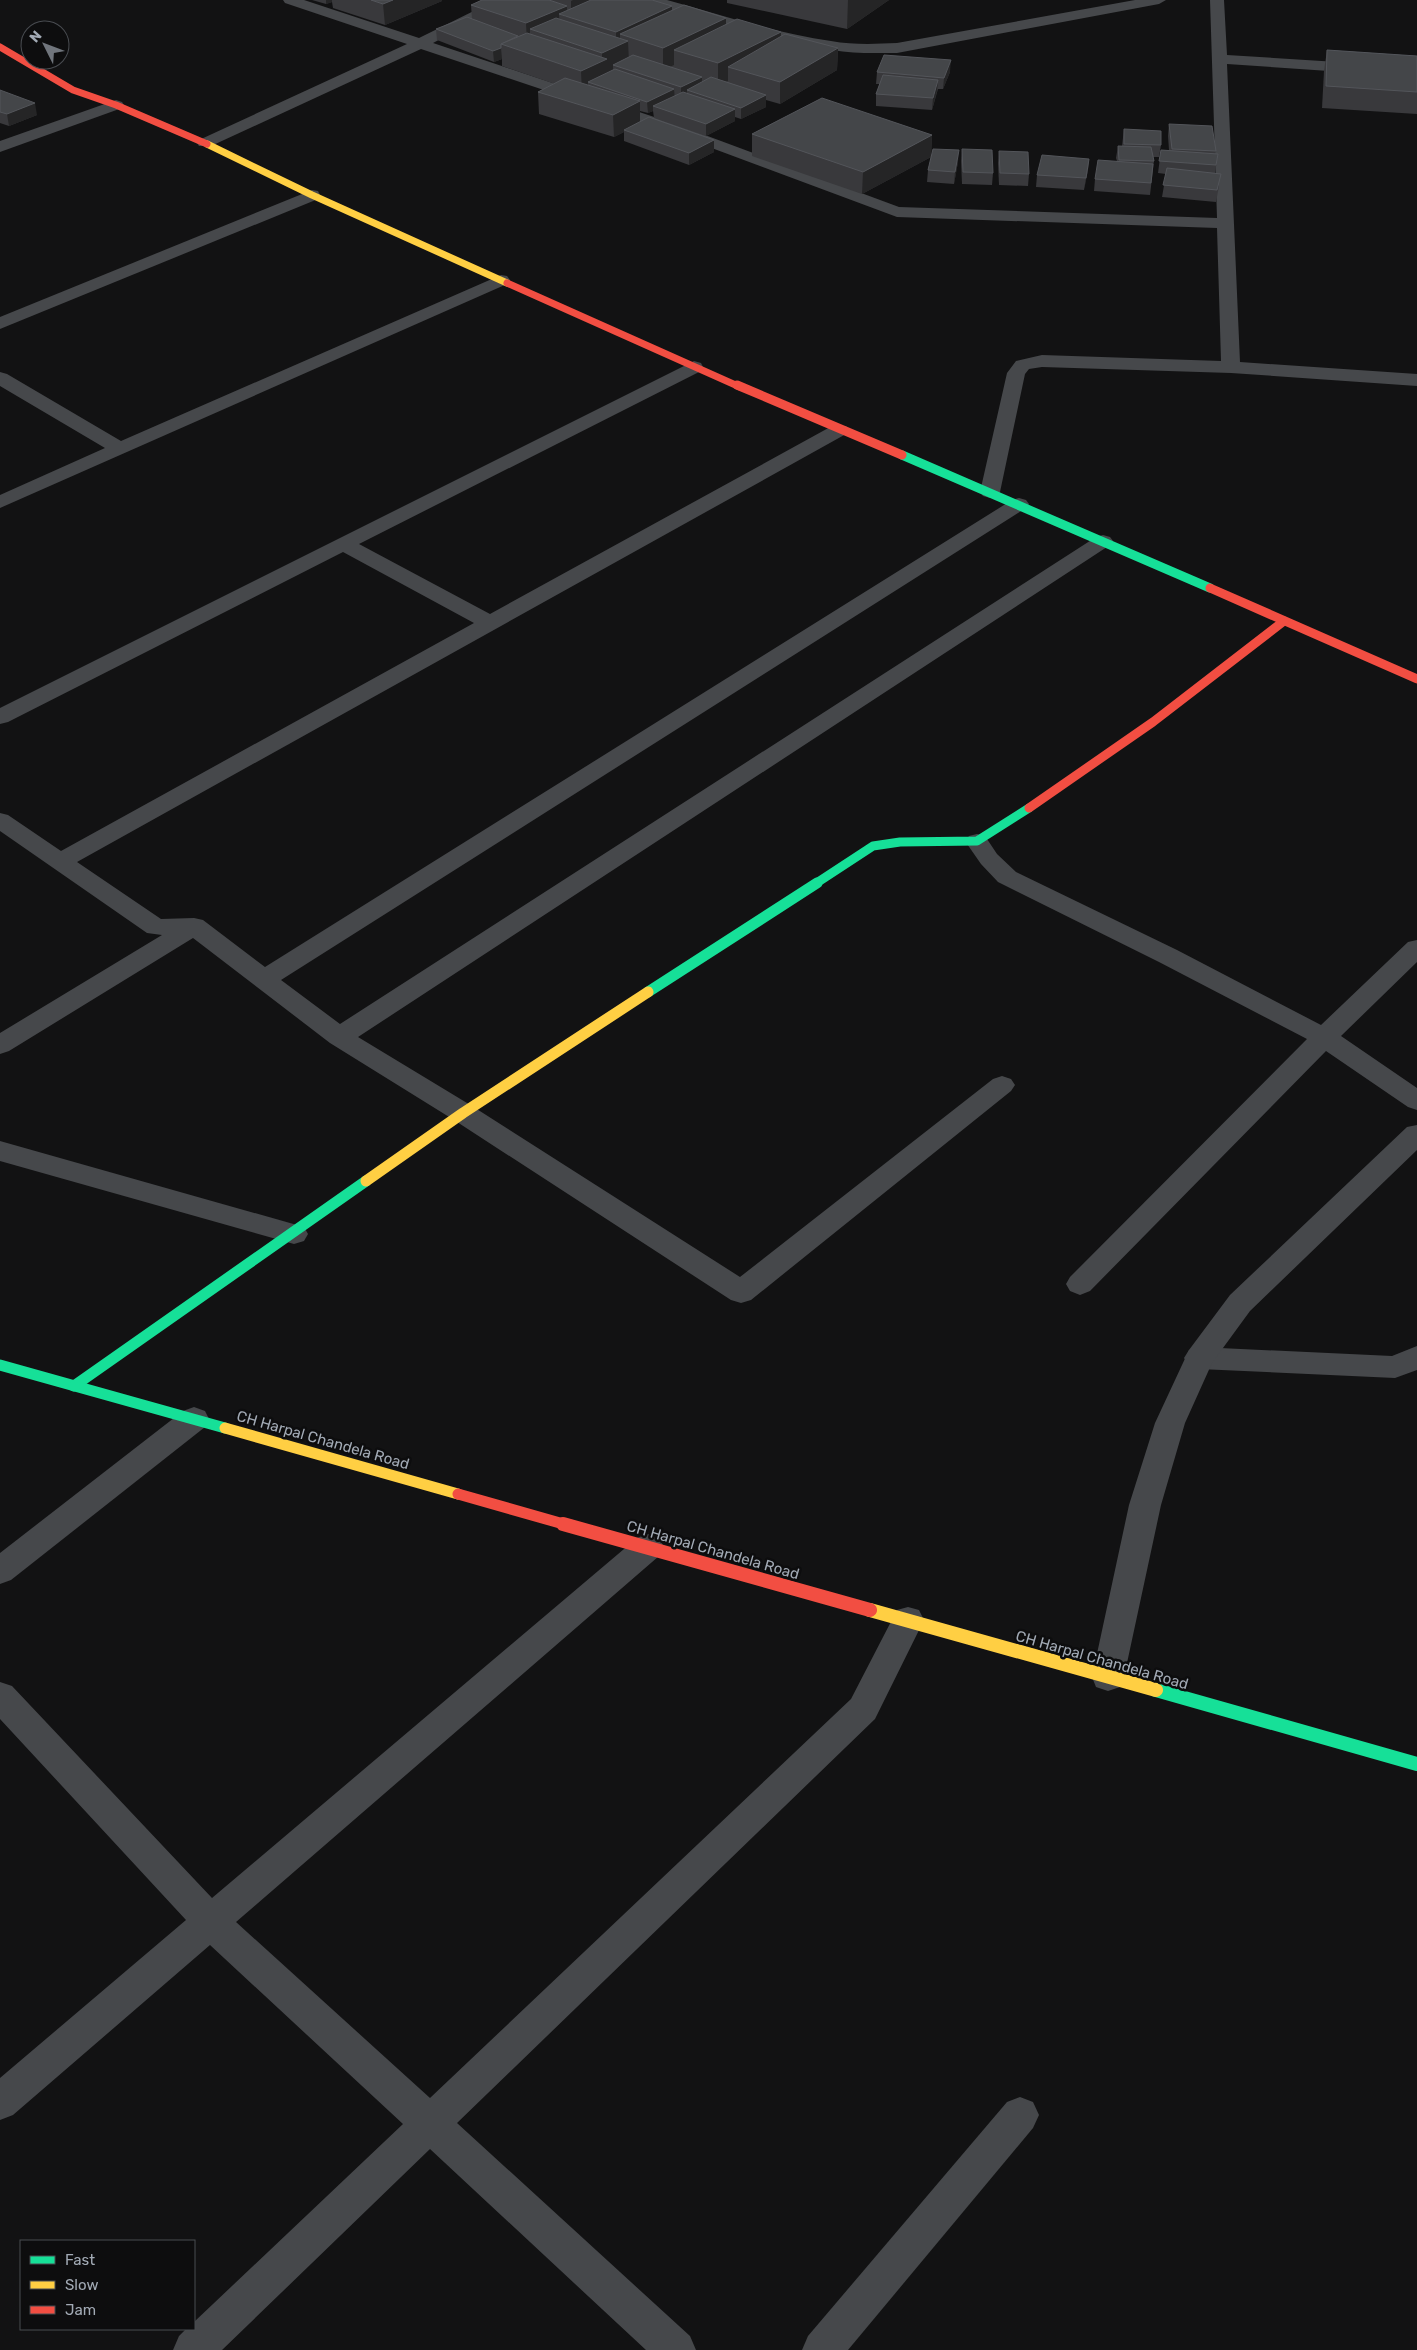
<svg xmlns="http://www.w3.org/2000/svg" width="1417" height="2350" viewBox="0 0 1417 2350" font-family="Rubik,sans-serif">
<style>
.lines{fill:none;stroke-linecap:round;stroke-linejoin:round}
.lane{fill:#46484b;fill-rule:evenodd}
.street{fill:#46484b;fill-rule:evenodd}
.fast-far2{stroke:#16e098;stroke-width:9}
.fast-far1{stroke:#16e098;stroke-width:11}
.fast{stroke:#16e098;stroke-width:14}
.slow-far2{stroke:#ffcf43;stroke-width:7}
.slow-far1{stroke:#ffcf43;stroke-width:11}
.slow{stroke:#ffcf43;stroke-width:14}
.jam-far3{stroke:#f24e42;stroke-width:7}
.jam-far2{stroke:#f24e42;stroke-width:9}
.jam-far1{stroke:#f24e42;stroke-width:11}
.jam{stroke:#f24e42;stroke-width:14}
.wall{fill:#39393c}
.shaded-wall{fill:#252526}
.building{fill:#444649;stroke:#53555a}
.labels{text-anchor:middle;dominant-baseline:central;stroke-width:5;stroke-linejoin:round;paint-order:stroke}
.street-label{font-size:15px;fill:#a2aab5;stroke:#0d0d0e}
</style>
<rect width="100%" height="100%" fill="#121213"/>
<g class="lines">
<polygon class="lane" points="1417,1346 1417,1370 1395,1378 1199,1369 1189,1366 1184,1358 1189,1350 1199,1347 1392,1356"/>
<g class="street">
<polygon points="283,0 304,0 419,38 496,0 514,0 433,43 678,125 899,207 1217,218 1210,0 1224,0 1227,55 1417,67 1417,77 1227,64 1240,362 1417,374 1417,386 1231,373 1042,367 1029,369 1025,374 1000,492 997,496 990,498 983,496 980,492 1007,373 1016,361 1042,355 1221,361 1217,228 897,217 666,131 421,49 211,146 199,146 197,143 199,140 407,44 285,3"/>
<path d="M643,0H667C721,15 775,33 831,41C853,45 875,44 897,43L1135,0H1166L1159,4L897,53C875,53 853,54 832,50C768,41 707,20 645,3Z"/>
<polygon points="116,100 122,102 124,105 122,108 0,152 0,141"/>
<polygon points="312,190 318,191 320,195 318,199 0,329 0,317"/>
<polygon points="501,275 507,276 510,280 507,284 0,508 0,495 105,448 0,386 0,372 7,374 121,441"/>
<polygon points="694,361 701,363 703,367 701,371 359,544 490,614 832,426 846,426 849,430 846,434 77,862 161,919 194,918 203,920 265,967 1012,500 1019,498 1026,500 1029,504 1026,508 281,980 340,1024 1096,537 1103,535 1110,537 1113,541 1110,545 358,1037 472,1106 740,1277 993,1079 1002,1076 1011,1079 1015,1085 1011,1091 751,1300 741,1303 731,1300 454,1120 330,1043 193,938 9,1051 0,1054 0,1033 162,935 147,933 0,831 0,813 8,815 61,851 474,623 343,552 8,722 0,724 0,708"/>
<polygon points="977,834 985,836 997,854 1016,872 1177,950 1321,1025 1408,942 1417,940 1417,962 1341,1036 1417,1088 1417,1110 1408,1107 1326,1051 1090,1291 1080,1295 1070,1291 1066,1284 1070,1277 1307,1039 1159,962 998,882 981,864 965,841 969,836"/>
<polygon points="1417,1125 1417,1150 1250,1311 1212,1363 1185,1423 1161,1505 1124,1677 1120,1687 1108,1691 1096,1687 1092,1677 1129,1505 1155,1423 1189,1350 1230,1295 1407,1127"/>
<polygon points="0,1141 304,1227 308,1234 304,1241 294,1244 0,1161"/>
<polygon points="194,1407 205,1411 209,1419 205,1427 11,1580 0,1584 0,1553 183,1411"/>
<polygon points="648,1534 659,1538 664,1547 659,1556 236,1922 430,2098 851,1699 897,1610 908,1607 919,1610 924,1620 875,1719 457,2123 690,2336 696,2350 646,2350 430,2149 222,2350 173,2350 179,2336 186,2329 194,2329 194,2322 403,2124 210,1945 13,2115 0,2120 0,2078 186,1920 0,1719 0,1682 12,1686 212,1898 637,1538"/>
<polygon points="1020,2097 1033,2102 1039,2115 1033,2128 848,2350 802,2350 808,2336 1007,2102"/>
</g>
<g class="fast-far2">
<polyline points="902,455 1210,588"/>
<polyline points="815,884 873,846 900,842 977,841 1029,808"/>
</g>
<g class="fast-far1">
<polyline points="648,992 817,883"/>
<polyline points="0,1365 225,1428"/>
<polyline points="74,1386 366,1181"/>
</g>
<polyline class="fast" points="1156,1690 1417,1764"/>
<polyline class="slow-far2" points="207,144 312,195 507,283"/>
<g class="slow-far1">
<polyline points="366,1181 463,1113 648,992"/>
<polyline points="225,1428 458,1494"/>
</g>
<polyline class="slow" points="870,1610 1156,1690"/>
<g class="jam-far3">
<polyline points="0,47 73,90 116,105 207,144"/>
<polyline points="507,283 740,387"/>
</g>
<g class="jam-far2">
<polyline points="737,385 902,455"/>
<polyline points="1210,588 1417,679"/>
<polyline points="1029,808 1153,722 1284,621"/>
</g>
<polyline class="jam-far1" points="458,1494 567,1525"/>
<polyline class="jam" points="563,1524 870,1610"/>
</g>
<g class="wall">
<polygon points="312,0 442,0 442,1 385,25 333,8 332,2 326,4"/>
<polygon points="482,0 652,0 672,10 726,18 726,24 781,37 838,48 837,70 780,104 766,100 766,107 741,119 735,117 735,121 706,136 654,118 653,111 648,113 640,111 640,122 714,152 689,165 624,141 624,132 614,137 539,114 538,92 555,84 502,66 502,59 494,62 437,40 436,29 472,19 471,5"/>
<polygon points="727,0 889,0 847,29 727,3"/>
<polygon points="1327,50 1417,56 1417,114 1322,108 1324,71"/>
<polygon points="877,72 950,72 943,89 938,89 932,110 876,106 876,94 880,84 876,84"/>
<polygon points="0,90 37,115 9,126 0,123"/>
<polygon points="1169,124 1216,151 1215,154 1218,154 1215,173 1219,186 1216,202 1162,197 1166,174 1158,173 1161,150 1169,150 1168,136"/>
<polygon points="1124,129 1161,145 1159,157 1153,157 1154,161 1150,195 1094,191 1095,179 1117,161 1116,158 1118,146 1122,146"/>
<polygon points="752,134 932,135 931,156 958,162 954,184 927,182 928,170 931,157 862,194 752,156"/>
<polygon points="962,149 993,173 992,185 962,184 961,161"/>
<polygon points="999,151 1029,174 1028,186 999,185 998,163"/>
<polygon points="1089,159 1088,170 1084,190 1036,187 1037,175"/>
</g>
<g class="shaded-wall">
<polygon points="326,0 332,0 332,2 326,4"/>
<polygon points="393,0 442,0 442,1 385,25 383,4"/>
<polygon points="573,0 604,0 571,18 571,1"/>
<polygon points="848,0 889,0 847,29"/>
<polygon points="567,6 567,17 559,14 560,31 530,29 530,43 527,44 526,23"/>
<polygon points="672,6 672,28 620,34 620,44 628,41 629,63 613,65 613,70 588,82 588,90 582,93 581,71 602,61 602,53 616,46 616,32"/>
<polygon points="726,18 726,40 674,50 674,65 663,70 663,48"/>
<polygon points="781,32 780,54 728,67 728,81 718,85 718,63"/>
<polygon points="501,48 502,59 494,62 493,51"/>
<polygon points="838,48 837,70 780,104 780,82"/>
<polygon points="951,60 950,72 943,89 944,78"/>
<polygon points="702,77 702,88 687,90 687,96 681,99 681,87"/>
<polygon points="938,80 937,91 932,110 933,98"/>
<polygon points="674,89 675,100 653,106 653,111 648,113 647,102"/>
<polygon points="766,95 766,107 741,119 741,108"/>
<polygon points="640,101 640,123 624,130 624,132 614,137 613,115"/>
<polygon points="35,103 37,115 9,126 7,114"/>
<polygon points="735,109 735,121 706,136 706,124"/>
<polygon points="932,135 931,157 862,194 863,172"/>
<polygon points="714,140 714,152 689,165 689,153"/>
<polygon points="959,150 958,162 954,184 955,172"/>
<polygon points="1089,159 1088,170 1084,190 1086,178"/>
</g>
<g class="building">
<polygon points="371,0 393,0 383,4"/>
<polygon points="482,0 549,0 567,6 526,23 471,5"/>
<polygon points="591,0 652,0 672,6 616,32 559,14"/>
<polygon points="684,5 726,18 663,48 620,34"/>
<polygon points="467,17 518,36 501,44 501,48 493,51 436,29"/>
<polygon points="556,18 628,41 602,53 530,29"/>
<polygon points="737,19 781,32 718,63 674,50"/>
<polygon points="527,33 607,59 581,71 501,44"/>
<polygon points="785,34 838,48 780,82 728,67"/>
<polygon points="1327,50 1417,56 1417,92 1326,86"/>
<polygon points="633,55 702,77 681,87 613,65"/>
<polygon points="884,55 951,60 944,78 877,72"/>
<polygon points="615,69 674,89 647,102 588,82"/>
<polygon points="883,75 938,80 933,98 876,94"/>
<polygon points="711,77 766,95 741,108 687,90"/>
<polygon points="565,78 640,101 613,115 538,92"/>
<polygon points="0,90 35,103 7,114 0,112"/>
<polygon points="683,92 735,109 706,124 653,106"/>
<polygon points="822,98 932,135 863,172 752,134"/>
<polygon points="649,117 714,140 689,153 624,130"/>
<polygon points="1169,124 1212,126 1216,151 1172,149"/>
<polygon points="1124,129 1161,131 1161,145 1124,144"/>
<polygon points="1118,146 1151,147 1154,161 1119,160"/>
<polygon points="933,149 959,150 955,172 928,170"/>
<polygon points="962,149 992,150 993,173 963,172"/>
<polygon points="1161,150 1218,154 1216,165 1159,161"/>
<polygon points="999,151 1028,152 1029,174 1000,173"/>
<polygon points="1042,155 1089,159 1086,178 1037,175"/>
<polygon points="1098,160 1153,164 1151,183 1095,179"/>
<polygon points="1167,168 1221,174 1217,190 1163,185"/>
</g>
<g class="labels">
<g class="street-label">
<text transform="translate(323 1440) rotate(16)">CH Harpal Chandela Road</text>
<text transform="translate(713 1550) rotate(16)">CH Harpal Chandela Road</text>
<text transform="translate(1102 1660) rotate(16)">CH Harpal Chandela Road</text>
</g>
</g>
<rect x="20" y="2240" width="175" height="90" fill="#0d0d0e" stroke="#494c51"/>
<rect x="30" y="2256" width="25" height="8" fill="#16e098" stroke="#494c51"/>
<text x="65" y="2265" font-size="15" fill="#a2aab5">Fast</text>
<rect x="30" y="2281" width="25" height="8" fill="#ffcf43" stroke="#494c51"/>
<text x="65" y="2290" font-size="15" fill="#a2aab5">Slow</text>
<rect x="30" y="2306" width="25" height="8" fill="#f24e42" stroke="#494c51"/>
<text x="65" y="2315" font-size="15" fill="#a2aab5">Jam</text>
<g transform="translate(45 45) rotate(312)"><circle r="24" fill="#0d0d0e" stroke="#494c51"/>
<path d="M0-4L9 19L0 12L-9 19Z" fill="#70757c"/>
<text y="-8" font-size="14" font-weight="bold" text-anchor="middle" fill="#a2aab5">N</text>
</g>
</svg>
